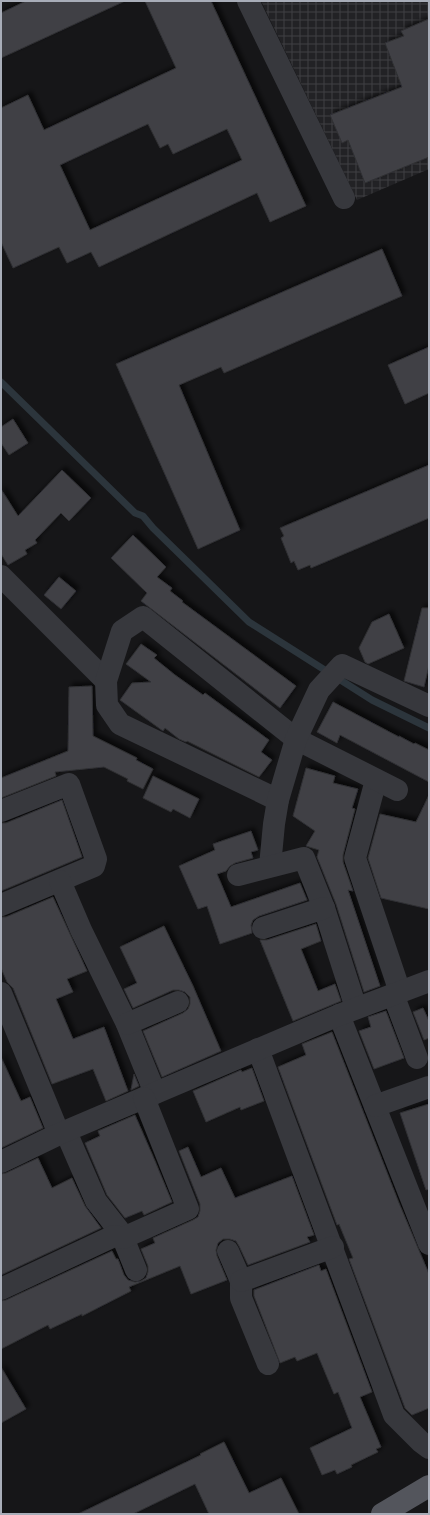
<svg xmlns="http://www.w3.org/2000/svg" width="430" height="1515" viewBox="0 0 430 1515" font-family="Ubuntu,sans-serif">
<style>
.industrial{fill:url(#industrial-grid)}
.lines{fill:none;stroke-linecap:round;stroke-linejoin:round}
.stream{stroke:#2c353c;stroke-width:7}
.building{fill:#404145;stroke:#303034;fill-rule:evenodd;filter:url(#shadow)}
.minor{stroke:#37383d;stroke-width:22}
.major{stroke:#53555c;stroke-width:22}
</style>
<defs>
<pattern id="industrial-grid" width="8" height="8" patternUnits="userSpaceOnUse"><rect width="8" height="8" fill="#222225"/><path d="M0 4h8M4 0v8" fill="none" stroke="#3f3f43"/></pattern>
<filter id="shadow"><feDropShadow dx="3.5" dy="-3.5" stdDeviation="2" flood-color="#0009"/></filter>
</defs>
<rect width="100%" height="100%" fill="#161618"/>
<polygon class="industrial" points="261,1 429,1 429,169 357,200"/>
<g class="lines">
<polyline class="stream" points="1,382 135,513 143,516 153,528 249,622 372,700 429,728"/>
</g>
<g class="building">
<polygon points="26,1 125,1 1,58 1,13"/>
<path d="M145,1H211L306,206L270,222L257,193L99,267L91,252L67,263L59,247L13,268L1,242V108L28,95L44,130L176,68ZM148,124L160,148L168,144L173,154L227,129L242,160L90,230L60,165Z"/>
<polygon points="429,19 429,157 365,183 348,140 342,143 330,115 402,87 385,43 404,36 401,31"/>
<polygon points="382,249 402,296 224,373 221,367 179,385 240,530 198,549 116,364"/>
<polygon points="429,347 429,393 405,404 388,365"/>
<polygon points="13,419 28,443 9,455 1,443 1,427"/>
<polygon points="429,465 429,518 311,568 310,565 298,570 294,561 291,563 281,538 284,536 280,528"/>
<polygon points="62,470 91,498 69,521 61,513 35,540 37,543 25,550 27,554 8,565 1,554 1,489 18,516"/>
<polygon points="133,535 166,567 157,577 172,588 170,591 183,601 182,602 296,686 280,708 141,601 147,593 111,558"/>
<polygon points="59,577 76,591 61,609 44,595"/>
<polygon points="422,608 429,608 429,665 424,687 404,681"/>
<polygon points="389,614 404,648 368,664 365,662 359,648 372,622"/>
<polygon points="141,644 157,655 154,658 175,675 203,695 205,693 269,740 261,752 272,760 259,777 187,741 186,742 179,739 165,728 163,731 120,700 132,683 151,682 126,664"/>
<polygon points="92,686 93,736 137,758 136,760 153,769 143,789 127,781 128,779 104,767 55,772 56,776 1,798 1,778 68,751 69,687"/>
<polygon points="333,702 399,737 399,736 414,744 415,743 429,750 429,782 340,735 337,743 317,732"/>
<polygon points="306,768 335,776 333,783 358,789 352,808 355,809 343,855 343,862 353,891 348,890 380,986 364,992 336,904 317,857 319,850 306,846 315,831 293,816"/>
<polygon points="153,776 199,799 190,818 173,809 171,812 143,798"/>
<polygon points="429,795 429,909 381,898 368,858 380,814 416,822"/>
<polygon points="62,800 82,857 1,891 1,823 6,823"/>
<polygon points="251,831 258,850 251,852 253,858 235,863 230,866 226,871 217,874 231,907 300,883 307,900 259,916 253,920 251,925 252,933 220,944 207,906 198,909 179,866 215,850 213,844"/>
<polygon points="53,897 87,971 67,979 73,992 56,999 73,1039 104,1027 128,1091 106,1101 93,1069 52,1084 13,988 7,982 1,968 1,917 6,917"/>
<polygon points="316,924 321,941 301,949 318,991 335,984 341,1001 293,1021 260,940 267,940"/>
<polygon points="164,926 193,986 221,1051 162,1077 143,1031 183,1013 188,1009 190,1004 190,997 185,992 179,990 173,990 133,1008 124,989 137,983 120,947"/>
<polygon points="423,1008 429,1021 429,1038 424,1040 413,1012"/>
<polygon points="386,1011 404,1058 374,1069 359,1031 371,1027 368,1017"/>
<polygon points="332,1032 399,1203 429,1274 429,1408 412,1415 405,1408 349,1259 353,1258 339,1224 337,1225 278,1067 306,1055 302,1044"/>
<polygon points="1,1057 21,1101 30,1097 43,1128 1,1148"/>
<polygon points="252,1068 264,1101 241,1110 240,1107 206,1122 193,1091 241,1070 242,1072"/>
<polygon points="134,1074 139,1086 131,1090"/>
<polygon points="429,1104 429,1189 426,1190 400,1113"/>
<polygon points="135,1115 155,1161 172,1202 144,1215 142,1211 125,1218 107,1195 85,1143 100,1136 98,1131"/>
<polygon points="188,1147 201,1177 221,1168 235,1198 292,1176 314,1235 307,1237 310,1242 248,1265 239,1246 236,1241 230,1239 223,1239 218,1243 216,1250 217,1256 227,1280 191,1294 180,1266 129,1287 131,1291 82,1316 82,1314 50,1329 48,1325 1,1349 1,1301 6,1300 112,1251 116,1259 118,1259 124,1275 128,1280 135,1282 141,1281 146,1278 148,1272 148,1266 141,1249 155,1243 153,1238 193,1220 198,1217 200,1211 200,1204 179,1151"/>
<polygon points="38,1158 52,1188 72,1178 85,1206 101,1228 1,1275 1,1174 6,1173"/>
<polygon points="319,1265 321,1271 326,1269 372,1392 360,1397 381,1447 376,1449 378,1452 351,1465 352,1467 337,1474 335,1470 322,1475 310,1448 352,1428 338,1392 334,1394 317,1353 297,1361 295,1357 280,1363 254,1296 254,1290"/>
<polygon points="1,1367 26,1409 1,1423"/>
<polygon points="224,1442 249,1493 281,1478 299,1514 209,1514 195,1484 133,1514 78,1514 201,1455 200,1454"/>
</g>
<g class="lines">
<g class="minor">
<polyline points="248,1 344,198"/>
<polyline points="1,576 106,681"/>
<polyline points="376,780 355,858 400,992"/>
<polyline points="278,800 120,724 107,705 106,681 122,631 143,617 296,739 397,790"/>
<polyline points="1,811 69,784 96,859 94,866 1,905"/>
<polyline points="270,866 274,824 278,800 296,739 319,690 342,665 429,706"/>
<polyline points="238,875 304,858 324,908 356,1008"/>
<polyline points="60,881 81,930 127,1024 155,1093"/>
<polyline points="263,928 324,908"/>
<polyline points="1,993 59,1134"/>
<polyline points="393,994 417,1058"/>
<polyline points="339,1015 429,1244"/>
<polyline points="127,1024 178,1002"/>
<polyline points="258,1049 394,1415 421,1442 429,1448"/>
<polyline points="375,1106 429,1087"/>
<polyline points="66,1132 96,1201 121,1233 136,1270"/>
<polyline points="1,1162 59,1134 339,1015 429,981"/>
<polyline points="228,1251 241,1281 241,1298 268,1364"/>
<polyline points="241,1281 333,1247"/>
<polyline points="1,1289 114,1236 123,1238 188,1209 144,1098"/>
</g>
<polyline class="major" points="382,1514 429,1486"/>
</g>
<rect width="430" height="1515" fill="none" stroke="#a8adb8" stroke-width="4"/>
</svg>
